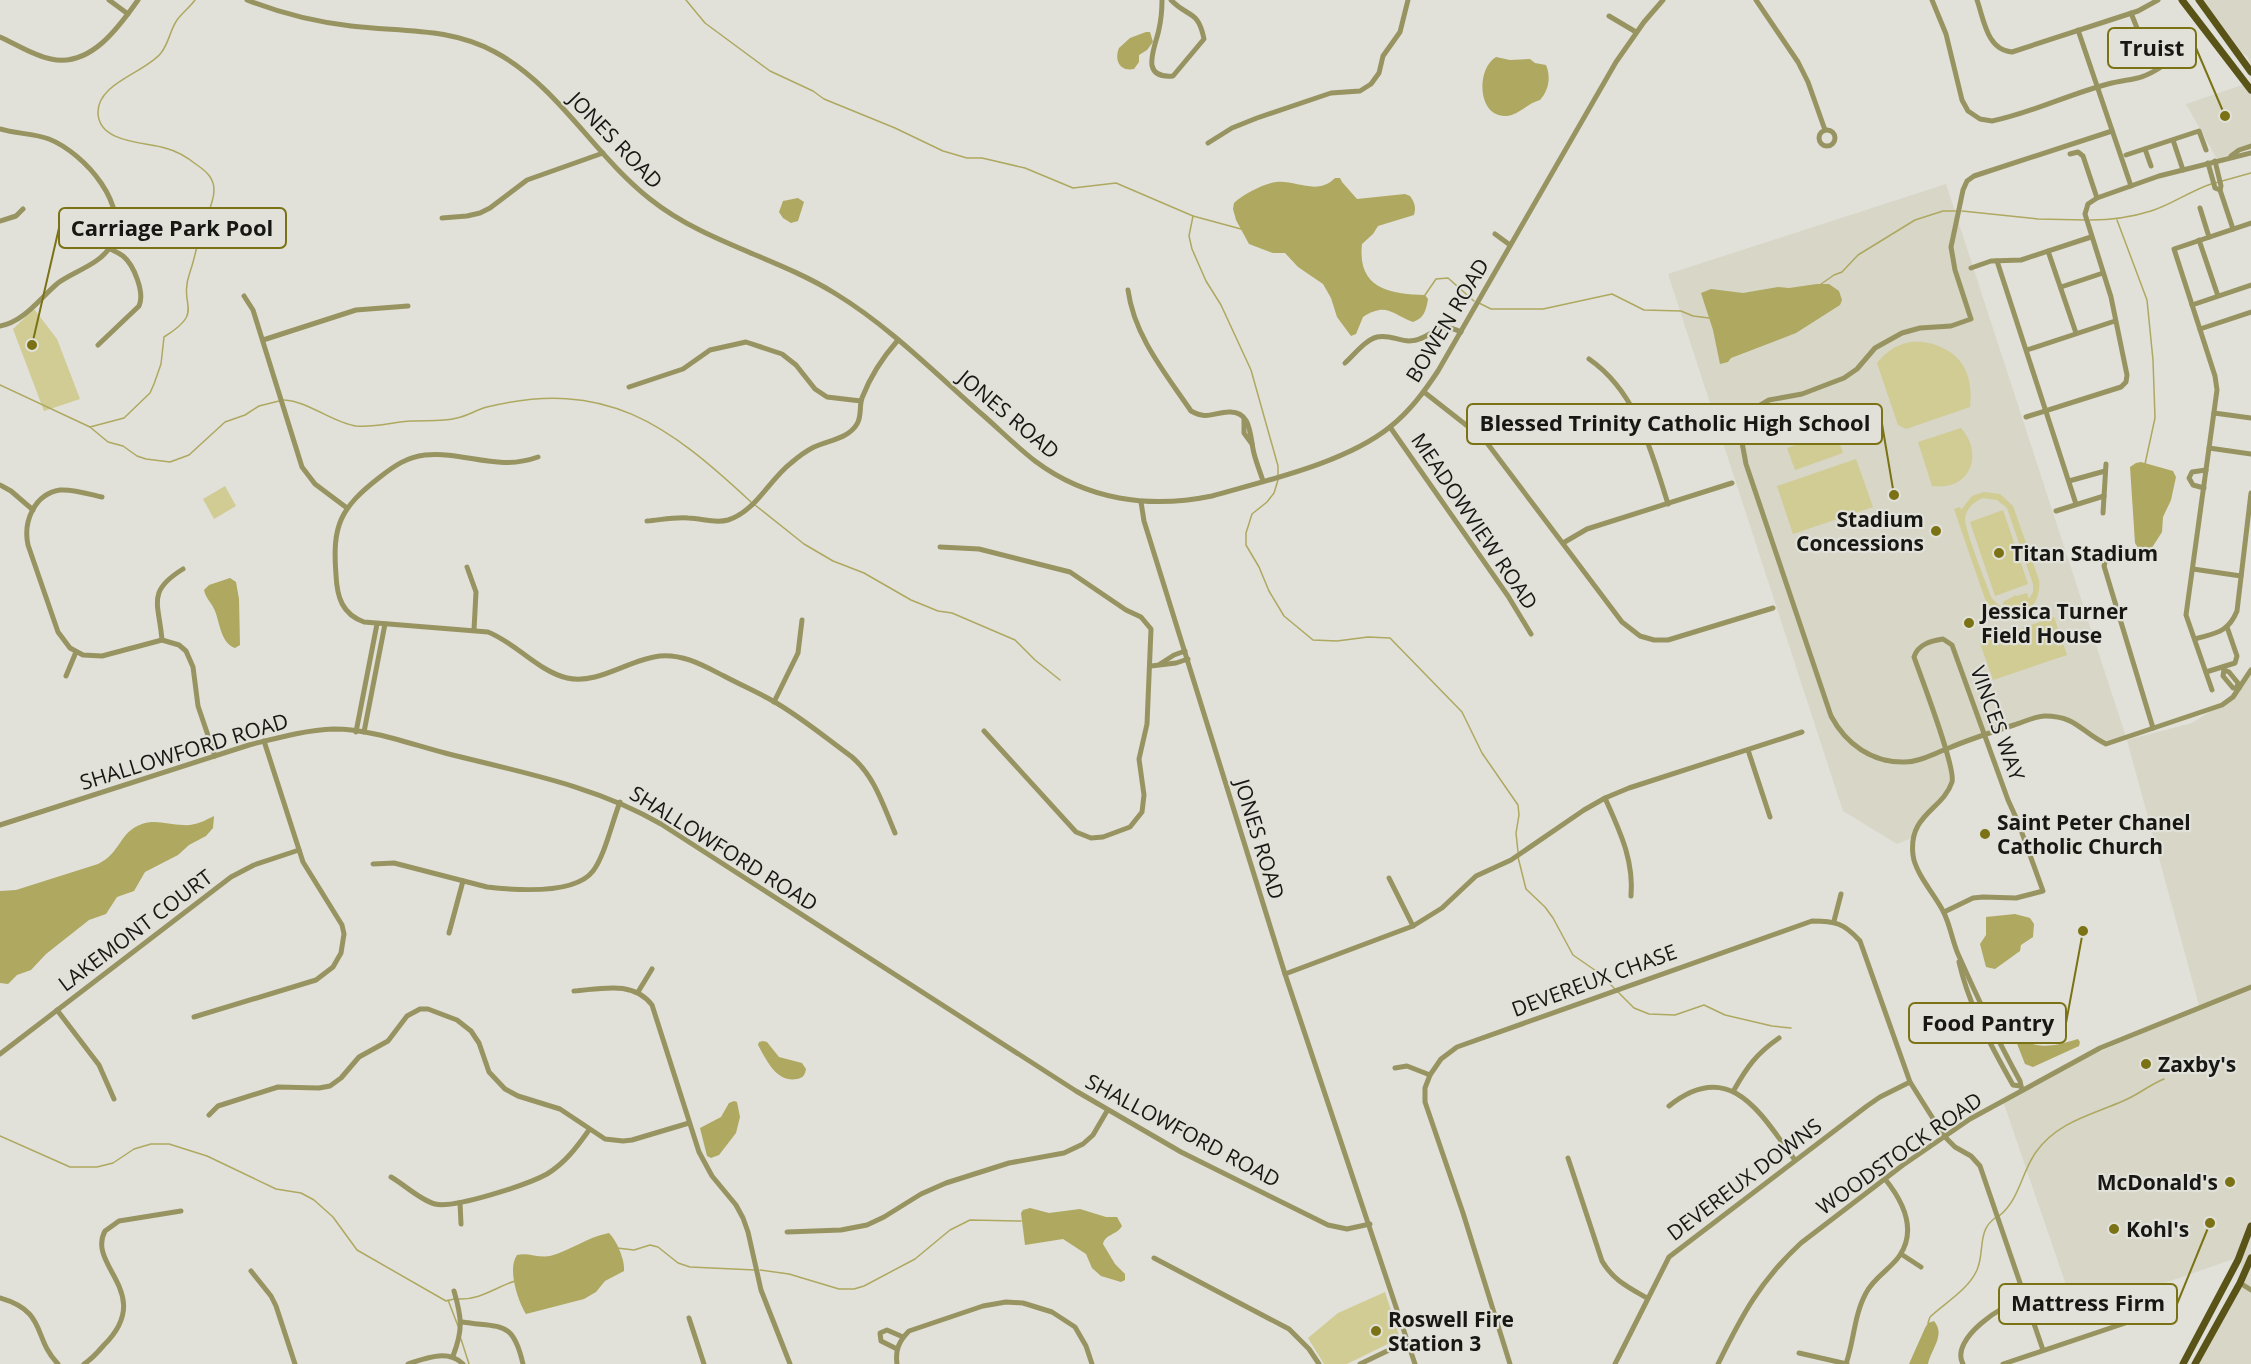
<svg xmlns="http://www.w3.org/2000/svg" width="2251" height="1364" viewBox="0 0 2251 1364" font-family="'Open Sans',sans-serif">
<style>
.built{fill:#d7d6c7}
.green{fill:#d0cc93;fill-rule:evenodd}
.water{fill:#aea860}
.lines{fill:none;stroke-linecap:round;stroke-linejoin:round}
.stream{stroke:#aea860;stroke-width:1.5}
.minor{stroke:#989462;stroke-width:5}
.major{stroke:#595318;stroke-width:7}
.poi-dot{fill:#7a7214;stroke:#e1e1d9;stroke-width:2}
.labels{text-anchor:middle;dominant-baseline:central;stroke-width:4.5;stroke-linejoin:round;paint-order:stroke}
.street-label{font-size:21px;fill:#171714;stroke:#e1e1d9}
.poi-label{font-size:21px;font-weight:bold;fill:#171714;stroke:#e1e1d9;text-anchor:start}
.leader{fill:none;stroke:#7a7214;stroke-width:2}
.callout-dot{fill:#7a7214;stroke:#e1e1d9;stroke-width:2}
.callout{fill:#e1e1d9;stroke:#7a7214;stroke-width:2}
.callout-label{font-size:22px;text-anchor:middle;font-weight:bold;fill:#171714}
</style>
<rect width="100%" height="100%" fill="#e1e1d9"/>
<g class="built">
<polygon points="2196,0 2251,0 2251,66 2247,56 2231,47"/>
<polygon points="2251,82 2251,147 2217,159 2186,104"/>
<polygon points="1946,184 2126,737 2106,744 2072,721 2042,716 1947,748 1951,785 1919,824 1914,837 1897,844 1843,811 1668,274"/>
<polygon points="2251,674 2251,1364 2195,1364 2239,1288 2242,1256 2076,1314 2003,1101 2061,1068 2200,1009 2127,740 2192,723 2235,696"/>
</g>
<g class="green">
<polygon points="34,309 57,339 80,399 44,411 13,329"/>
<path d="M1923,342C1959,348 1974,371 1970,407L1906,429L1898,425L1877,363C1889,348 1904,340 1923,342Z"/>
<path d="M1961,428C1984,454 1971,491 1932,486L1918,442Z"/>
<polygon points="1835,431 1843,453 1795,470 1787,448"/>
<polygon points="1856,459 1873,507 1793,534 1777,486"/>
<polygon points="225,486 236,506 214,519 203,499"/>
<path d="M1984,492L2000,494L2013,506L2039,580C2043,616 2004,628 1985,599L1954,509L1960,507L1961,510L1972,496ZM1983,498L1997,500L2007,508L2033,584V592L2029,599L2027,593L2017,596L2016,595L2003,602L2004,608L1996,603L1991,597C1986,582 1965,531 1965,519C1966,508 1974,502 1983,498Z"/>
<polygon points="2003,510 2028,584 1995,596 1970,522"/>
<polygon points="2054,617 2067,655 1993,680 1980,643"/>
<polygon points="1385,1292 1400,1338 1347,1364 1324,1364 1308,1338 1338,1313"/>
</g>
<g class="water">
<path d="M1146,32H1150L1153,42L1147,50L1139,55V62L1134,69C1120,72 1114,60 1119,48L1130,38Z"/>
<path d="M1496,57L1510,60L1530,59L1535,63L1546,65C1551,77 1549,90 1540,100C1528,103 1517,116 1506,116C1477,117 1476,69 1496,57Z"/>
<path d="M1335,178H1340L1342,182L1357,199L1405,194L1410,196C1415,203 1416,207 1414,215L1378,226L1373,234L1362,244C1357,289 1390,294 1425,295L1428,299C1426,311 1424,318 1413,322C1391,314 1387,302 1363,317L1356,334L1351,336L1337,317L1331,298L1323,284L1298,267L1285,253H1273L1249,244L1236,220L1233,209L1234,203C1244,194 1263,184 1276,182C1297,180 1317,196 1335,178Z"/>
<polygon points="798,198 804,202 798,221 791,223 783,218 779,212 783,201"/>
<polygon points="1817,284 1829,284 1839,291 1842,300 1840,305 1796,333 1731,358 1728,362 1720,364 1713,330 1701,293 1711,289 1743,293 1778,287 1789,288"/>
<polygon points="2141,462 2173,471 2176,477 2171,500 2163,517 2162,532 2146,557 2144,557 2135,543 2130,467 2136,463"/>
<path d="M230,578L236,582L239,599L240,645L235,648C221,643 220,624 215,611C212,603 206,599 204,590L209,585Z"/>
<path d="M214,816L213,828L206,836L189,845L178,855L145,872L134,891L117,897L106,914L89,920L46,954L31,970L17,975L8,984L0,983V891L16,890L98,864C121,853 119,832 142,824C156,819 169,825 183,825C195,826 204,821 214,816Z"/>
<polygon points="2015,914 2030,918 2034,924 2033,937 2021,945 2020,951 1995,969 1986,967 1980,944 1986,935 1986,917"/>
<path d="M2014,1036C2041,1050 2050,1047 2078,1039L2080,1042L2079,1046L2033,1067L2025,1064Z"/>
<path d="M763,1041L767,1042L779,1057L802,1063L806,1069C805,1075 803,1078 797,1079C776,1083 766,1059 758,1045L759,1042Z"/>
<polygon points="734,1101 737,1102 740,1117 736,1133 719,1155 711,1158 707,1156 700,1128 721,1117 729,1103"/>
<path d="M1030,1208L1049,1213L1080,1209L1106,1217H1117L1122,1226C1117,1235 1105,1234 1103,1244L1115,1264L1125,1274V1280L1121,1282L1101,1276L1092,1268L1086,1254L1063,1239L1025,1245L1021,1213L1023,1210Z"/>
<path d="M609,1233C617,1241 625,1260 624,1271L605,1281L596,1292L584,1299L526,1314C518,1301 507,1269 517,1255C527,1252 538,1258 550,1256C570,1251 587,1237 609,1233Z"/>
<path d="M1934,1321C1946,1335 1931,1349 1928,1364H1909L1925,1328L1928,1323Z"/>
</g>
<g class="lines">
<g class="stream">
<polyline points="686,0 705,23 770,71 813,91 824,99 895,128 943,151 967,158 982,158 1025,168 1073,188 1116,183 1193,216 1241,229"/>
<polyline points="2215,183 2251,173"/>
<polyline points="1962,211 2038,219 2085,220"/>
<polyline points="1193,216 1189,236 1192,249 1206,281 1221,305 1251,370 1278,466 1278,475"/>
<path d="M2090,220C2110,220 2132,217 2151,211C2171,205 2190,191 2211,184"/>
<polyline points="2117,220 2147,300 2153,360 2155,418 2145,464"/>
<polyline points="1821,284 1834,275 1842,272 1858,255 1915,220 1943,211 1957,211"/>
<polyline points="1425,295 1436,279 1448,278 1474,301"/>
<polyline points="1479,303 1491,309 1543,309 1612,294 1644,310 1681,311 1693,316 1709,318"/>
<path d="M0,385L90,427L124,418L150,393L154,384L161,364L164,337C207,310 177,308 190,272C195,258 197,243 202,229C206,215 214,204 214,190C214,178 206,171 197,165C187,157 177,151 165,148C144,142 99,143 98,113C97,83 145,73 161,53C169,43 170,30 177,20C182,13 190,7 195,0"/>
<path d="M284,400C308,401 333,423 356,426C375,428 393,422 411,421C426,420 442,422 457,418C467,416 476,410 487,407C606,378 667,424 751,502"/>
<polyline points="90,427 108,442 123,446 137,456 146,459 170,462 189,455 225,422 245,415 259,406 279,401"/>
<polyline points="1278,480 1274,493 1267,502 1252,514 1246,533 1246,545 1259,567 1269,591 1284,616 1313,640 1337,641 1368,637 1390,638 1462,712 1482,753 1518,805 1519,815 1516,833 1518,852"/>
<polyline points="755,505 804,544 833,561 864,573 911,600 938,611 952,613 1015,640 1035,660 1060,680"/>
<polyline points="1518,857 1526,889 1545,907 1553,918 1573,955 1599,973 1615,989"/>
<polyline points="1618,992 1634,1008 1649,1014 1675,1015 1704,1005 1725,1015 1772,1026 1791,1028"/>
<polyline points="0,1136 70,1167 97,1167 113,1163 134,1149 151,1144 169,1144 207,1156 276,1189 301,1193 314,1200 333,1217 357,1250 446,1301 454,1299"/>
<path d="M1999,1216C2020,1199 2021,1173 2036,1152C2057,1122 2091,1115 2123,1101C2138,1095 2149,1085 2164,1079"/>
<polyline points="617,1248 634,1250 650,1245 658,1247 678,1263 690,1267 755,1270"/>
<polyline points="760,1270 789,1274 839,1289 854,1289 864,1286 915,1259 950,1230 970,1220 1021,1221"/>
<path d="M459,1299C480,1300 496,1287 515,1281"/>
<polyline points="448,1300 458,1326"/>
<path d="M1928,1323L1930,1317C1946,1302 1968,1290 1977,1270C1985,1251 1977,1231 1995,1218"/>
<polyline points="461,1339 469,1364"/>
</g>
<g class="minor">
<polyline points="109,0 128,14"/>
<path d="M247,0C280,13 316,22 351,26C401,32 449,27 495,52C558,86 594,155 650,199C705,243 777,257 836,294C890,327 936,374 984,416C1001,431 1017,447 1035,461C1087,500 1149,509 1212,496C1268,480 1345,463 1390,427C1410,411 1424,392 1438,371L1616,62L1644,22L1663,0"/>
<path d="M1162,0C1162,10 1161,20 1159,29C1156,46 1138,79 1173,76L1204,39C1198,9 1188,18 1171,0"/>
<polyline points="1756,0 1798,62 1808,82 1825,130"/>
<path d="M1932,0L1946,34L1962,100L1968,111L1980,119L1992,121C2032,113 2069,94 2108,84C2131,78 2140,81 2161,67L2139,33L2131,13"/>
<path d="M1977,0C1984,20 1987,50 2012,52L2138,11L2158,0"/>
<polyline points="1609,16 1636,32"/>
<polyline points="2078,30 2131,186"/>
<path d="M0,37C16,44 34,56 51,59C90,68 119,27 138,0"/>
<path d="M0,129C16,134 33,133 49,139C84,153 133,207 110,247C100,264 73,272 58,283C40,298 24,322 0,326"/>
<circle cx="1827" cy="138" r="8"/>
<path d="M2112,131L1974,176L1967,181L1963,190L1951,247L1955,270L1971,319L1951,326L1920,328L1902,333L1875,348L1857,369L1844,378L1802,394L1769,400L1757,407L1741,437L1746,464L1831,716C1846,744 1872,763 1905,762C1920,762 1935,753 1949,748C1970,739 1992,732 2014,725C2024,722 2035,716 2045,716C2076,716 2081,732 2106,744L2222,705L2233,697L2251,670"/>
<polyline points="2173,140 2183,170"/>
<polyline points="1208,143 1232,128 1257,118 1331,93 1360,91 1371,84 1379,73 1383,56 1400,32 1408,0"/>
<polyline points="2145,149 2151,166"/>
<polyline points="2126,155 2199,131 2206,150"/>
<polyline points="2231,156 2239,150 2251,146"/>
<polyline points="2215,161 2221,186 2220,190 2233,229"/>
<polyline points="2208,163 2215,188 2220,190"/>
<polyline points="2097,198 2159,176 2251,153"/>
<polyline points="2200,208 2209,237"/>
<polyline points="442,218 467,216 480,213 490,208 527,180 603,153"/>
<polyline points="0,221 16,216 23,209"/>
<polyline points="1495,234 1510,245"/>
<polyline points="2199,240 2218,296"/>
<polyline points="2048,251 2076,333"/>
<polyline points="1997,261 2076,504"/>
<polyline points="1971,268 1991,261 2021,260 2091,237"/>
<polyline points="2061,287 2103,273"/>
<path d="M1128,290C1134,336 1166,374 1191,411C1208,420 1211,413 1228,412C1250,410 1250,433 1253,449C1255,460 1260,471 1263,481"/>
<polyline points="244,296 253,310 302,467 315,484 347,508"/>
<polyline points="2192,305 2251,285"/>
<polyline points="2200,329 2251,312"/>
<polyline points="263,340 356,310 408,306"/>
<path d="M98,345L139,306C145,293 134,265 123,256C119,253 114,251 109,248"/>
<polyline points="2027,350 2115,321"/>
<path d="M1589,359C1637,392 1651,451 1668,504"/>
<path d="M1345,363C1354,355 1365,340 1377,337C1388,334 1399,341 1409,341C1433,340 1434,319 1461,332"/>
<polyline points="629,387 683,369 710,350 746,342 782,354 796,365 815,389 827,397 861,401"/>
<polyline points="1424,392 1484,439 1622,622 1640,636 1654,640 1668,640 1773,608"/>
<polyline points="2214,413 2251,418"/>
<polyline points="2026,417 2121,387 2126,382 2127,375 2111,297 2085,214 2088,204 2097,198 2083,156 2078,152 2070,154"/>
<polyline points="1244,419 1244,433 1252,444"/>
<polyline points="1390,427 1508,596 1531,634"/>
<polyline points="2209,448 2251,454"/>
<path d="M538,457C497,472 465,451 425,455C407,457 394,466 380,477C340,508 332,525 336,575C337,597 342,614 364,622L488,632C516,643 538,671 567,678C599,685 629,659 660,656C684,654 704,666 724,676C741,685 757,692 773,701C801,717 826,738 852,757C875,777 883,805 895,833"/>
<polyline points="2069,481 2105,471"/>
<polyline points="0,485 11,491 33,510"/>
<polyline points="2204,488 2193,485 2189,478 2192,472 2206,470"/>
<path d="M102,497C89,494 73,489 60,490C34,494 23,522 28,545L58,632L70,648L83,655L102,656L162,640L179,645L186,651L193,667L198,706L215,756"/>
<polyline points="1141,502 1144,521 1285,974 1415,1364"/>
<polyline points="2056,511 2104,496"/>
<polyline points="2103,513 2106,464"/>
<path d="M647,521C660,520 674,517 688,518C702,518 714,524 728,520C756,511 769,480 791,463C798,457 806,451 814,447C829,440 848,439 857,424C862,416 859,406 862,398C870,377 883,357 898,340"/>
<polyline points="1563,543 1587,529 1732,483"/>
<polyline points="940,547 979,549 1070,572 1126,610 1141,617 1151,629 1147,724 1139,759 1144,795 1142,812 1130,827 1103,837 1091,838 1076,832 984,731"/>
<polyline points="2108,551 2104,566 2153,728"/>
<polyline points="467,567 476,592 474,630"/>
<polyline points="2193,569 2241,576"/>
<path d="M2195,639C2215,633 2228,633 2237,611L2251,493"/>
<path d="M162,640C159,603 146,592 183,569"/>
<polyline points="1160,664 1174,655 1185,651"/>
<polyline points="1151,666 1176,663 1188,659"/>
<polyline points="2223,667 2224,670 2223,676 2233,688 2239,688"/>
<polyline points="2224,670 2229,672 2238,683 2237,687"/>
<polyline points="2206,672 2235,663 2237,656 2227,627"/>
<polyline points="66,676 76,652"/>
<polyline points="2212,690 2186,615 2217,390 2215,376 2174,249 2251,223"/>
<polyline points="774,702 798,653 802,620"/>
<polyline points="356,732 377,624"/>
<polyline points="364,732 385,624"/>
<polyline points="1748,750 1770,817"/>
<path d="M1605,798C1619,830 1634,859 1631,896"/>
<path d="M0,825L249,745C277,738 305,730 334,729C371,729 410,744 445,753C519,772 594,785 661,824L1076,1091L1181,1152L1328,1225L1347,1229L1370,1224"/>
<path d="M373,864L394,863L487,887C514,890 575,895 593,871C605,855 612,822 620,802"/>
<polyline points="1389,878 1413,926"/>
<path d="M1944,912L1973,898L1983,897L2016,898L2043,891L2018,822L2008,800L1952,645L1943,639C1931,641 1918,644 1914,657C1921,677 1956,768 1952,782C1943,810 1908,814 1913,855C1915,873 1935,895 1943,911C1950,924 1952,940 1958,954C1977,997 1997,1039 2020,1081L2022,1090"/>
<polyline points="1834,921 1841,894"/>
<polyline points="449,933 463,881"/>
<path d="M1959,962C1969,1006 1991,1046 2013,1085L2020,1086"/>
<polyline points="1285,974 1413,926 1442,908 1476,876 1511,860 1584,810 1605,798 1629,788 1802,732"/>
<path d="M574,991C601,989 633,980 652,1005L699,1152L712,1176L736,1205L743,1218L748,1232L761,1290L790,1364"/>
<polyline points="638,992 652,969"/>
<polyline points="57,1010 99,1065 114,1099"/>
<polyline points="194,1017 316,980 333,967 341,953 344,934 342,925 303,862 264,741"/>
<polyline points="0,1054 231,877 254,865 299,850"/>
<polyline points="1395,1068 1407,1066 1430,1075"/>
<path d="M1734,1090C1747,1067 1756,1054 1779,1038"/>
<path d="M1669,1106C1731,1056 1762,1116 1795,1160"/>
<polyline points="209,1115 218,1106 278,1087 319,1088 330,1086 341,1078 359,1057 388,1041 407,1016 420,1009 428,1009 457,1020 471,1031 479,1043 489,1072 505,1089 518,1096 560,1109 605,1139 623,1141 632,1140 689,1123"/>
<path d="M1568,1158L1602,1261C1613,1280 1628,1287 1647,1298"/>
<path d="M391,1177C405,1185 420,1200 435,1204C454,1209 529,1184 547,1174C565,1163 577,1147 589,1130"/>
<polyline points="460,1203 461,1224"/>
<polyline points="787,1232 841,1230 867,1225 884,1217 921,1194 946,1183 1009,1163 1064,1153 1083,1144 1093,1135 1107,1111"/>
<polyline points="1901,1254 1921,1267"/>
<polyline points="1154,1258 1289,1329 1309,1349 1319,1364"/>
<polyline points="251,1271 271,1296 276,1306 295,1364"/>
<polyline points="2240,1283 2251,1290"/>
<path d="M0,1298C48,1312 32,1337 58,1364"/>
<polyline points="689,1318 704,1364"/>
<path d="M462,1322C502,1328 513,1320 523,1364"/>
<polyline points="897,1349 881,1341 880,1333 887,1330 903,1337"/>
<polyline points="1799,1353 1847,1364"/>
<path d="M453,1356C463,1330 462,1318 454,1291"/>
<path d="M84,1364C92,1359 98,1352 104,1345C156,1293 86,1266 105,1231L119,1221L181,1211"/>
<path d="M408,1364C426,1358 448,1349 463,1364"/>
<path d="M897,1364C895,1350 899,1341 909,1331L983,1306L1006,1302L1023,1303L1052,1312L1075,1327L1086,1346L1092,1364"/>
<polyline points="1360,1364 1408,1341"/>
<path d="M1510,1364L1463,1213L1425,1102V1088L1430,1075L1441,1059L1457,1047L1812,921C1835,921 1844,923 1860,941L1910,1082L1944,1136L1955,1147L1971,1156L1980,1166L2043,1350"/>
<polyline points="1615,1364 1669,1257 1867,1106 1880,1097 1910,1082"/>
<path d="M1718,1364C1742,1315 1760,1281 1801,1243L1903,1165L1970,1119L2100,1048L2251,987"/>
<path d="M1846,1364C1854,1341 1854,1315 1866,1293C1874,1277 1891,1269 1900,1255C1917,1229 1902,1200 1885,1179"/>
<path d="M1963,1364C1949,1339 2004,1303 2026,1298"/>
<polyline points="2003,1364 2152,1314 2162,1306"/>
</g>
<g class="major">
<polyline points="2182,0 2251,90"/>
<polyline points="2199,0 2251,72"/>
<polyline points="2183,1364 2238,1260 2251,1226"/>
<polyline points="2195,1364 2240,1283 2251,1258"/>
</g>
</g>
<g class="poi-dot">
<circle cx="1936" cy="531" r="6"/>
<circle cx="1999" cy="553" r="6"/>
<circle cx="1969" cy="623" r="6"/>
<circle cx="1985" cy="834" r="6"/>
<circle cx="2146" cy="1064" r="6"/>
<circle cx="2230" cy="1182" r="6"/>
<circle cx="2114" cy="1229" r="6"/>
<circle cx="1376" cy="1331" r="6"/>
</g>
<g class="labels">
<g class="street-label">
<text transform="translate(616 140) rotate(46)">JONES ROAD</text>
<text transform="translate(1447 320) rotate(-59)">BOWEN ROAD</text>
<text transform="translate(1009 414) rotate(40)">JONES ROAD</text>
<text transform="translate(1475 521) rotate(56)">MEADOWVIEW ROAD</text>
<text transform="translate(1998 723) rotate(70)">VINCES WAY</text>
<text transform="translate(184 751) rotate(-17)">SHALLOWFORD ROAD</text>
<text transform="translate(1260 839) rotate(73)">JONES ROAD</text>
<text transform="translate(724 848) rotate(32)">SHALLOWFORD ROAD</text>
<text transform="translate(135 930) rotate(-37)">LAKEMONT COURT</text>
<text transform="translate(1594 980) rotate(-20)">DEVEREUX CHASE</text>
<text transform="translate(1183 1130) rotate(28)">SHALLOWFORD ROAD</text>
<text transform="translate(1899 1153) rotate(-35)">WOODSTOCK ROAD</text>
<text transform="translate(1744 1179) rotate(-37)">DEVEREUX DOWNS</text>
</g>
<g class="poi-label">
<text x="1924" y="519" text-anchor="end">Stadium<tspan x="1924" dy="24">Concessions</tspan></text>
<text x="2011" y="553">Titan Stadium</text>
<text x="1981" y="611">Jessica Turner<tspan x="1981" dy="24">Field House</tspan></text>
<text x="1997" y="822">Saint Peter Chanel<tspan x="1997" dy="24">Catholic Church</tspan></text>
<text x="2158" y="1064">Zaxby's</text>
<text x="2218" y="1182" text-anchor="end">McDonald's</text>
<text x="2126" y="1229">Kohl's</text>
<text x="1388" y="1319">Roswell Fire<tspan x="1388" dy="24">Station 3</tspan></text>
</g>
</g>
<path class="leader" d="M2225 116L2196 48M32 345L59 228M1894 495L1882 424M2083 931L2066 1023M2210 1223L2177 1304"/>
<g class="callout-dot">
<circle cx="2225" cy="116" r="6"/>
<circle cx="32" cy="345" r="6"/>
<circle cx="1894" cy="495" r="6"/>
<circle cx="2083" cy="931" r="6"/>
<circle cx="2210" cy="1223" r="6"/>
</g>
<g class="callout">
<rect x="2108" y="28" width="88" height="40" rx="6"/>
<rect x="59" y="208" width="227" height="40" rx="6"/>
<rect x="1467" y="404" width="415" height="40" rx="6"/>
<rect x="1909" y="1003" width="157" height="40" rx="6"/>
<rect x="1999" y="1284" width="178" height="40" rx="6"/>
</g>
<g class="callout-label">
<text x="2152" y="56">Truist</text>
<text x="172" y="236">Carriage Park Pool</text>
<text x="1675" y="431">Blessed Trinity Catholic High School</text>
<text x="1988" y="1031">Food Pantry</text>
<text x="2088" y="1311">Mattress Firm</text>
</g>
</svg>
